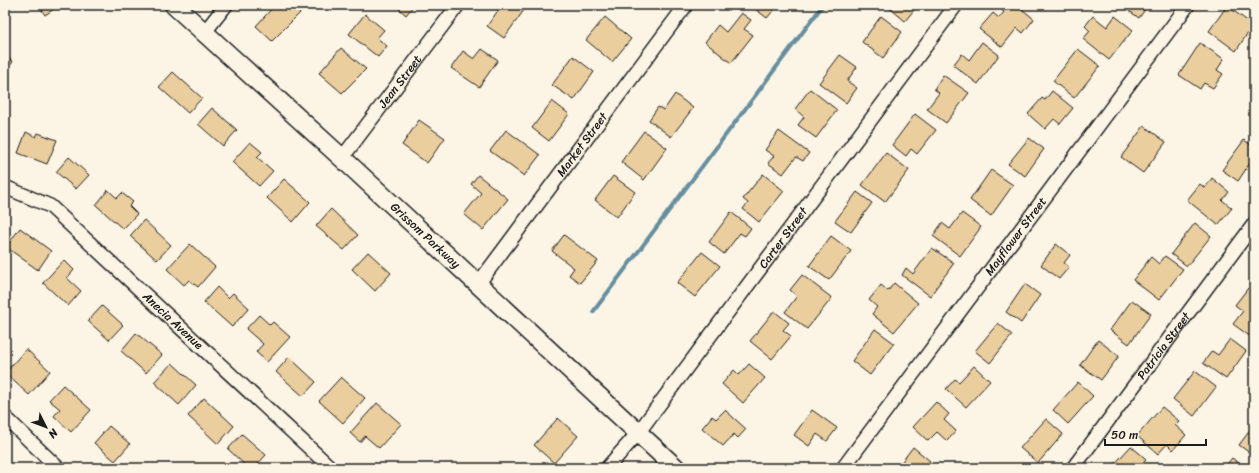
<svg xmlns="http://www.w3.org/2000/svg" width="1259" height="473" viewBox="0 0 1259 473" font-family="Sriracha,sans-serif">
<style>
.lines{fill:none;stroke-linecap:round;stroke-linejoin:round}
.stream{stroke:#658fa0;stroke-width:4}
.building{fill:#eace9e;stroke:#1c1c1c}
.minor-casing{stroke:#1c1c1c;stroke-width:16}
.secondary-casing{stroke:#1c1c1c;stroke-width:21}
.minor{stroke:#fcf5e5;stroke-width:13}
.secondary{stroke:#fcf5e5;stroke-width:18}
.labels{text-anchor:middle;dominant-baseline:central;stroke-width:3;stroke-linejoin:round;paint-order:stroke}
.street-label{font-size:12px;fill:#1c1c1c;stroke:#fcf5e5}
</style>
<rect width="100%" height="100%" fill="#fcf5e5"/>
<filter id="ink" filterUnits="userSpaceOnUse"><feTurbulence type="fractalNoise" baseFrequency=".025" numOctaves="2"/><feDisplacementMap in="SourceGraphic" scale="8" xChannelSelector="R" yChannelSelector="G"/><feConvolveMatrix kernelMatrix="1 2 1 2 8 2 1 2 1" color-interpolation-filters="sRGB"/></filter>
<g filter="url(#ink)">
<g class="lines">
<polyline class="stream" points="593,312 823,5"/>
</g>
<g class="building">
<polygon points="39,5 60,5 45,15"/>
<polygon points="275,5 293,5 301,12 272,41 256,26"/>
<polygon points="395,5 414,5 406,15"/>
<polygon points="502,5 517,5 524,10 504,38 487,26"/>
<polygon points="750,5 778,5 767,18"/>
<polygon points="886,5 918,5 905,21"/>
<polygon points="1002,5 1017,5 1034,19 1023,33 1017,28 1002,47 979,29 993,13 999,18 1004,12 999,8"/>
<polygon points="1121,5 1148,5 1139,18"/>
<polygon points="1227,6 1253,25 1236,51 1209,31"/>
<polygon points="741,13 751,20 744,29 753,35 731,63 705,42 718,25 726,32"/>
<polygon points="365,14 384,30 377,38 387,46 378,57 349,34"/>
<polygon points="881,16 902,32 883,58 862,42"/>
<polygon points="1093,16 1107,27 1115,16 1133,30 1109,60 1083,39 1090,31 1085,26"/>
<polygon points="605,17 631,39 612,62 586,40"/>
<polygon points="982,42 999,55 978,84 953,65 962,54 969,60"/>
<polygon points="1200,43 1224,59 1217,70 1223,74 1213,88 1204,83 1200,89 1179,75"/>
<polygon points="341,48 366,69 342,93 319,73"/>
<polygon points="482,49 498,60 479,87 451,68 463,51 474,59"/>
<polygon points="1078,49 1100,66 1074,98 1053,81"/>
<polygon points="5,55 13,62 5,71"/>
<polygon points="840,55 857,67 847,81 857,88 846,103 819,83"/>
<polygon points="573,56 594,72 574,100 552,85"/>
<polygon points="173,72 202,98 188,113 159,87"/>
<polygon points="943,75 969,93 946,123 927,109 939,93 934,89"/>
<polygon points="810,89 837,110 816,138 798,125 804,117 795,109"/>
<polygon points="1052,91 1073,108 1060,124 1054,119 1045,129 1028,114 1042,98 1045,100"/>
<polygon points="675,94 693,108 671,137 649,120 658,107 664,110"/>
<polygon points="552,101 569,114 549,141 532,128"/>
<polygon points="212,108 237,130 223,146 198,124"/>
<polygon points="915,114 936,130 917,154 911,149 906,156 892,145"/>
<polygon points="419,120 445,138 427,163 402,145"/>
<polygon points="1144,126 1166,142 1143,173 1121,157"/>
<polygon points="506,130 540,155 524,176 490,151"/>
<polygon points="644,131 667,148 644,180 621,162"/>
<polygon points="779,131 809,153 803,161 796,157 783,174 768,163 774,156 765,150"/>
<polygon points="26,132 36,137 38,133 57,140 47,164 18,153"/>
<polygon points="1029,138 1044,149 1025,176 1008,164"/>
<polygon points="1244,140 1254,147 1254,165 1250,163 1238,181 1222,170"/>
<polygon points="250,142 262,152 257,157 273,171 259,186 232,162"/>
<polygon points="886,153 909,170 885,202 862,185"/>
<polygon points="69,157 89,175 76,189 56,172"/>
<polygon points="991,170 1013,185 991,216 970,200"/>
<polygon points="763,174 784,191 759,222 743,209 748,203 743,199"/>
<polygon points="478,175 508,199 483,230 464,214 481,193 471,184"/>
<polygon points="613,176 635,192 617,217 595,200"/>
<polygon points="1212,178 1229,192 1222,200 1232,208 1218,225 1187,200 1200,184 1205,188"/>
<polygon points="284,179 310,202 293,222 267,198"/>
<polygon points="108,190 117,198 122,193 133,202 129,206 137,214 123,229 96,205"/>
<polygon points="857,192 872,203 851,232 835,221"/>
<polygon points="331,209 358,235 344,250 316,226"/>
<polygon points="731,212 751,228 745,236 740,233 724,254 709,242"/>
<polygon points="962,213 981,227 960,256 933,236 942,223 950,229"/>
<polygon points="144,220 171,245 157,260 130,236"/>
<polygon points="1195,223 1211,236 1187,266 1171,254"/>
<polygon points="20,228 51,251 38,270 6,247"/>
<polygon points="564,235 598,261 580,283 569,275 574,268 552,251"/>
<polygon points="831,236 851,251 829,280 809,266"/>
<polygon points="190,244 215,267 198,287 189,280 184,285 167,269"/>
<polygon points="1056,244 1070,255 1064,263 1069,267 1059,279 1041,265"/>
<polygon points="932,248 954,263 930,296 902,275 906,268 913,274"/>
<polygon points="368,252 391,273 375,291 352,269"/>
<polygon points="702,252 720,266 695,297 677,283"/>
<polygon points="1165,256 1183,269 1159,300 1133,280 1151,257 1159,264"/>
<polygon points="64,260 74,270 67,278 81,291 68,306 43,283"/>
<polygon points="802,275 832,298 807,329 785,312 797,296 790,290"/>
<polygon points="894,283 918,303 894,332 872,314 877,307 869,300 881,285 888,291"/>
<polygon points="1025,284 1040,295 1021,323 1006,312"/>
<polygon points="217,287 228,298 233,293 249,308 232,327 204,302"/>
<polygon points="1248,288 1254,293 1254,336 1252,338 1233,324 1243,311 1235,305"/>
<polygon points="1132,300 1151,314 1129,344 1110,330"/>
<polygon points="102,306 123,325 109,340 88,321"/>
<polygon points="774,311 789,323 783,330 791,336 772,359 750,341"/>
<polygon points="259,315 270,325 273,322 290,337 267,362 256,352 263,344 246,329"/>
<polygon points="998,323 1012,335 990,363 975,351"/>
<polygon points="875,329 894,343 870,375 852,361"/>
<polygon points="136,333 162,355 146,373 121,351"/>
<polygon points="1230,339 1246,351 1226,379 1203,363 1212,351 1218,355"/>
<polygon points="1098,340 1119,356 1101,380 1080,365"/>
<polygon points="26,349 50,371 29,395 5,373"/>
<polygon points="289,357 316,382 303,396 276,372"/>
<polygon points="172,363 196,385 179,405 154,382"/>
<polygon points="749,364 765,378 743,403 722,384 734,370 739,375"/>
<polygon points="974,366 990,381 966,407 946,389 955,379 959,382"/>
<polygon points="1195,371 1216,387 1194,416 1173,399"/>
<polygon points="341,377 365,398 343,423 319,401"/>
<polygon points="1078,382 1093,396 1068,424 1053,410"/>
<polygon points="63,385 91,410 71,432 54,416 60,409 49,400"/>
<polygon points="204,398 234,426 218,444 188,416"/>
<polygon points="936,402 949,414 944,420 956,431 947,441 937,432 928,441 913,427"/>
<polygon points="377,403 401,424 379,448 365,436 360,442 350,433"/>
<polygon points="1162,407 1179,421 1175,425 1186,435 1173,450 1167,444 1158,454 1137,436"/>
<polygon points="725,410 746,429 738,438 734,434 723,446 702,428 712,416 716,419"/>
<polygon points="812,410 837,428 827,441 817,434 809,446 794,435"/>
<polygon points="558,418 578,436 554,463 534,445"/>
<polygon points="1046,419 1063,434 1038,463 1020,448"/>
<polygon points="1254,425 1254,456 1239,445"/>
<polygon points="109,426 130,444 115,461 94,443"/>
<polygon points="242,434 266,455 254,468 248,468 228,449"/>
<polygon points="1131,446 1146,459 1137,468 1111,468"/>
<polygon points="913,447 930,461 924,468 897,468"/>
<polygon points="1232,458 1245,468 1224,468"/>
<polygon points="529,463 535,468 524,468"/>
</g>
<g class="lines">
<g class="minor-casing">
<g id="minor">
<polyline points="204,33 226,5"/>
<path id="s1" d="M342,158L458,5"/>
<path id="s2" d="M5,187L50,206L331,468"/>
<path id="s3" d="M478,284L686,5"/>
<polyline points="5,417 58,468"/>
<path id="s4" d="M607,468L638,433L956,5"/>
<path id="s5" d="M843,468L1188,5"/>
<path id="s6" d="M1073,468L1254,224"/>
</g>
</g>
<g class="secondary-casing">
<g id="secondary">
<path id="s7" d="M174,5L342,158L676,468"/>
</g>
</g>
<use href="#minor" class="minor"/>
<use href="#secondary" class="secondary"/>
</g>
</g>
<g class="labels">
<g class="street-label">
<text stroke="none"><textPath href="#s1" startOffset="96">Jean Street</textPath></text>
<text stroke="none"><textPath href="#s3" startOffset="174">Market Street</textPath></text>
<text stroke="none"><textPath href="#s7" startOffset="341">Grissom Parkway</textPath></text>
<text stroke="none"><textPath href="#s5" startOffset="289">Mayflower Street</textPath></text>
<text stroke="none"><textPath href="#s4" startOffset="290">Carter Street</textPath></text>
<text stroke="none"><textPath href="#s2" startOffset="217">Anecia Avenue</textPath></text>
<text stroke="none"><textPath href="#s6" startOffset="152">Patricia Street</textPath></text>
</g>
</g>
<rect width="1259" height="473" fill="none" stroke="#fcf5e5" stroke-width="20"/>
<rect x="10" y="10" width="1239" height="453" fill="none" stroke="#1c1c1c" stroke-width="1.5" filter="url(#ink)"/>
<g transform="translate(46 427) rotate(132)" stroke="#fcf5e5" stroke-width="3" paint-order="stroke">
<path d="M0-3L7 15L0 10L-7 15Z" fill="#1c1c1c"/>
<text y="-6" font-size="11" font-weight="bold" text-anchor="middle" fill="#1c1c1c">N</text>
</g>
<path d="M1105 439v6h101v-6" fill="none" stroke="#1c1c1c" stroke-width="2"/>
<text x="1111" y="439" font-size="12" fill="#1c1c1c" stroke="#fcf5e5" stroke-width="3" paint-order="stroke">50 m</text>
</svg>
